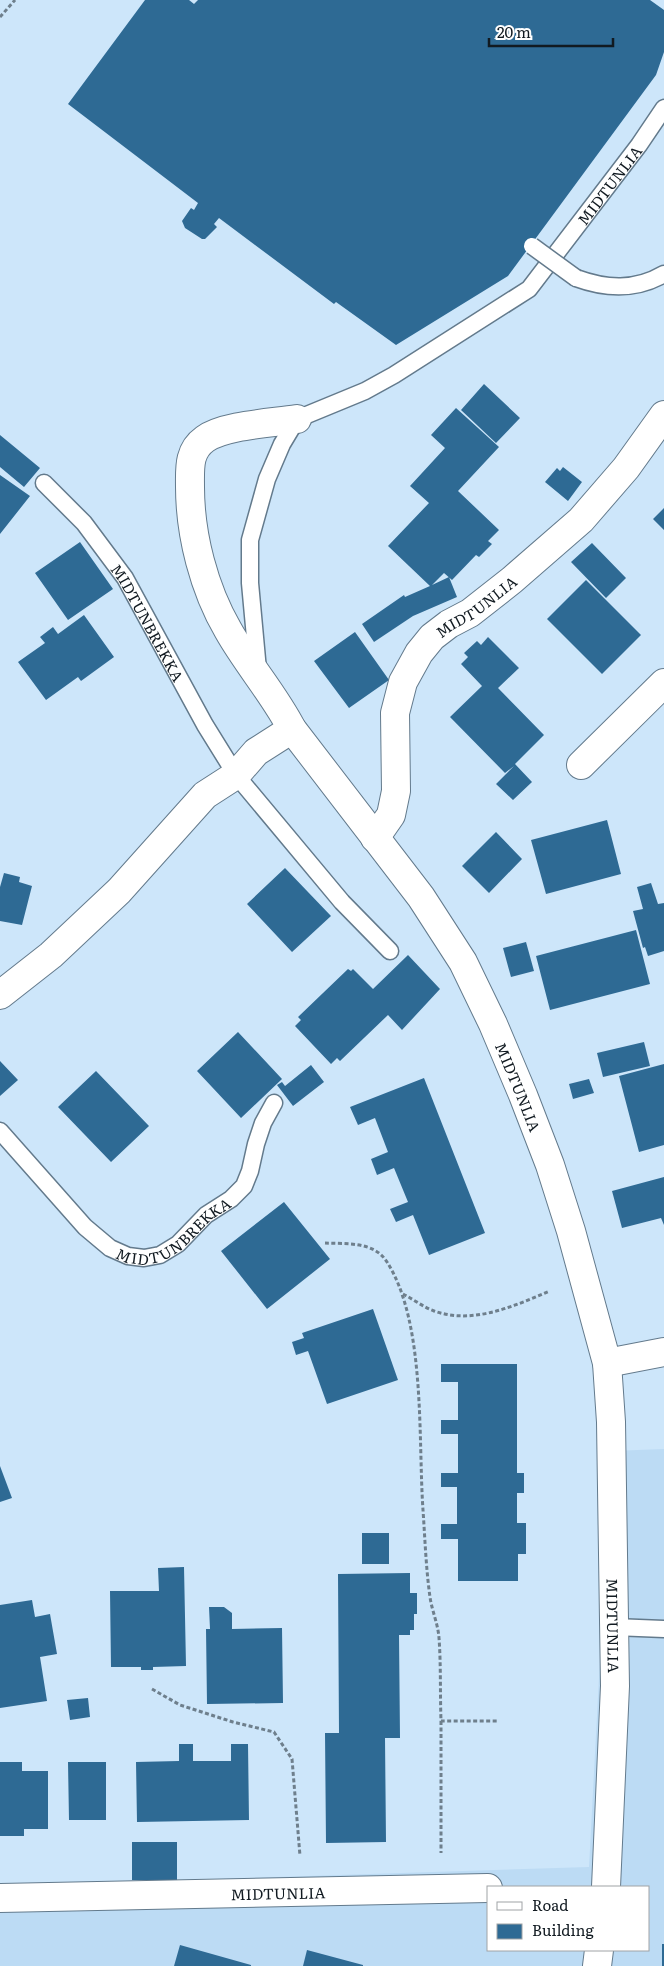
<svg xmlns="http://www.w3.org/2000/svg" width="664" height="1966" font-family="Literata,serif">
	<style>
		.built { fill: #bcdbf4; fill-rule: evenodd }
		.building { fill: #2e6a94 }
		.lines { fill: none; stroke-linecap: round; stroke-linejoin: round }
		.service-casing { stroke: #637a8c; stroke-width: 19 }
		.minor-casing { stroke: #637a8c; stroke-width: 30 }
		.tertiary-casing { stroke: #637a8c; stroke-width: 30 }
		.path { stroke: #6e7f8c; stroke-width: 3; stroke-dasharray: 4 2.5; stroke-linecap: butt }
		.service { stroke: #fff; stroke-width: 16 }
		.minor { stroke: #fff; stroke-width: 28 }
		.tertiary { stroke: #fff; stroke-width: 28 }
		.service-bridge-casing { stroke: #637a8c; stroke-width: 19; stroke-linecap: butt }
		.service-bridge { stroke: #fff; stroke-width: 16 }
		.labels { text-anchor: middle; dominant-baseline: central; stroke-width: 4; stroke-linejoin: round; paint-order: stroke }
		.street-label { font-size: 15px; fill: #111a21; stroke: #fff }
	</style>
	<rect width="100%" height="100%" fill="#cde6fa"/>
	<path class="built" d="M664 1449V1966H0V1886L589 1867 611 1451ZM488 1887H648V1950H488Z"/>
	<path class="building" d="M145 0H189L194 4 198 0H650L664 10V52L656 75 508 276 396 345 336 302 334 304 219 218 214 224 217 227 205 239H202L185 228 182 221 191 208 194 210 198 203 68 104Z
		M484 384 520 418 496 443 461 410Z
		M456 408 499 447 458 491 499 530 488 541 492 544 479 557 476 555 452 580 444 573 432 585 449 577 457 597 413 616 374 642 362 624 404 595 405 597 430 586 388 546 429 503 410 486 445 448 431 435Z
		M0 435 40 468 24 487 0 467Z
		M563 467 582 482 568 501 545 482 557 468 560 471Z
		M0 475 30 496 0 534Z
		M664 508V530L653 519Z
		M80 542 113 589 68 620 35 573Z
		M592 543 626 578 606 598 571 562Z
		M586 580 641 635 602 674 547 619Z
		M84 615 114 657 81 681 78 677 46 700 18 662 45 643 40 637 53 627 58 634Z
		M355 632 389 680 349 708 314 661Z
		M488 637 519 668 498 688 544 735 515 764 532 782 513 800 496 784 514 766 505 773 450 717 482 686 461 664 468 657 464 653 477 641 481 645Z
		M607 820 621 874 546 894 531 840Z
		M496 832 522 859 489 893 462 866Z
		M285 868 331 916 292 952 247 904Z
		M4 873 20 877 19 882 32 886 22 925 0 921V887Z
		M651 883 658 904 664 903V951L648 956 645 947 643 948 633 911 643 909 637 887Z
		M636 930 650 984 550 1010 536 956Z
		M526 942 534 971 511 977 503 948Z
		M408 955 440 989 402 1030 388 1015 340 1061 337 1058 331 1064 295 1026 301 1020 298 1017 348 969 351 971 353 969 373 989Z
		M238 1032 282 1079 241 1118 197 1071Z
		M644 1042 650 1066 603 1077 597 1053Z
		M0 1061 18 1080 0 1096Z
		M664 1064V1145L639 1152 619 1076Z
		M311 1065 324 1082 293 1106 277 1085 282 1082 285 1086Z
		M96 1071 149 1126 111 1162 58 1107Z
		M424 1078 485 1233 429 1255 413 1215 396 1222 390 1209 408 1202 394 1168 377 1175 371 1159 388 1152 375 1118 358 1125 350 1107Z
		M589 1079 594 1093 573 1099 569 1084Z
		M664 1177V1225L661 1218 622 1228 612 1191Z
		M284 1202 330 1259 267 1309 221 1251Z
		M373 1309 398 1380 327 1404 308 1351 296 1355 292 1342 304 1338 302 1333Z
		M441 1364H517V1473H524V1493H517V1523H526V1554H518V1581H458V1539H441V1524H457V1487H441V1473H458V1434H441V1420H458V1382H441Z
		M0 1466 12 1498 0 1502Z
		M362 1533H389V1564H362Z
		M184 1567 186 1666 153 1667V1670H141V1667H111L110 1591H159L158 1568Z
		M410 1573V1593H417V1614H414V1630H410V1635H399L400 1738H385L386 1842 326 1843 325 1733H339L338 1574Z
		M32 1600 35 1617 50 1614 57 1654 40 1657 47 1701 0 1708V1605Z
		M209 1607H224L232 1613V1629L282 1628 283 1703 207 1704 206 1629H210Z
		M88 1698 90 1717 70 1720 67 1700Z
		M179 1744H193V1761H231V1744H248L249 1820 137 1822 136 1762 179 1761Z
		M0 1762H22V1771H48V1829H24V1836H0Z
		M68 1762H106V1820H69Z
		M132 1842H177V1880H132Z
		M662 1944H664V1966H662Z
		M180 1945 251 1965V1966H174Z
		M307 1950 363 1965V1966H303Z"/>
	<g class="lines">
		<g class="service-casing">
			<g id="service">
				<path d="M576 278C606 289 635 291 664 274"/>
				<path id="s1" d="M44 483 84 523 125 578 205 725 236 775 342 902 390 951"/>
				<path id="s2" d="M258 670 250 583V540L267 479 282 444 297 419 365 391 394 375 529 289 639 145 664 108"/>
				<path id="s3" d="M0 1131 85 1227 110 1248 128 1256 144 1258 160 1255 178 1244 206 1215 231 1199 244 1186 250 1171 256 1144 263 1123 274 1103"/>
				<path d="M614 1627 664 1629"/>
			</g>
		</g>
		<g class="minor-casing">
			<g id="minor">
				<path d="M581 765 664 683"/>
				<path id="s4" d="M375 838 391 815 396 791 395 713 403 682 419 653 432 637 449 624 470 613 512 580 581 520 626 468 664 415"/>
				<path d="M0 995 51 955 119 891 205 795 236 775 256 752 292 729"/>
				<path d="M607 1363 664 1352"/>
				<path id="s5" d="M0 1898 488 1888"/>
			</g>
		</g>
		<g class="tertiary-casing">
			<g id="tertiary">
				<path id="s6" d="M297 419C273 423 224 425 205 439 188 451 190 469 190 487 190 535 204 589 228 630 247 664 274 694 292 729L421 897 463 962 493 1024 523 1095 550 1165 571 1231 607 1363 611 1422 615 1686 606 1887"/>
				<path d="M597 1966 599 1950"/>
			</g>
		</g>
		<path class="path" d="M0 17 15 0
			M325 1243C346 1244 374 1241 387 1262 426 1323 418 1439 423 1510 425 1539 426 1569 430 1597 432 1611 438 1624 439 1638 441 1665 440 1693 441 1721H497
			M403 1294C413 1299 423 1307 434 1311 473 1325 514 1306 550 1291
			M152 1689 180 1705 233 1722 274 1732 292 1759 300 1856
			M441 1721V1853"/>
		<use href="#service" class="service"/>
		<use href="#minor" class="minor"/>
		<use href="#tertiary" class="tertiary"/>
		<g class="service-bridge-casing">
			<path id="service-bridge" d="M532 246 576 278"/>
		</g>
		<use href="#service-bridge" class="service-bridge"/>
	</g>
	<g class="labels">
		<g class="street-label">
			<text stroke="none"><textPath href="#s2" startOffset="659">MIDTUNLIA</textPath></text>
			<text stroke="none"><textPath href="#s4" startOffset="270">MIDTUNLIA</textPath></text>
			<text stroke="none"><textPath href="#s1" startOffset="175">MIDTUNBREKKA</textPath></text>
			<text stroke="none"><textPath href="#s6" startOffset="841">MIDTUNLIA</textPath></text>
			<text stroke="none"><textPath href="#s3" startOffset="235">MIDTUNBREKKA</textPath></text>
			<text stroke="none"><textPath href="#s6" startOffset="1394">MIDTUNLIA</textPath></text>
			<text stroke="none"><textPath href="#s5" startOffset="278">MIDTUNLIA</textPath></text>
		</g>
	</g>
	<rect x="487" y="1886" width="162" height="65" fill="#ffffff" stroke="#a0a3a6"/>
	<rect x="497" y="1902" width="25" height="8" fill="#ffffff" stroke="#a0a3a6"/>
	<text x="532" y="1911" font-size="15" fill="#111a21">Road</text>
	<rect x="497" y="1924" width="25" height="15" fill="#2e6a94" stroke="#a0a3a6"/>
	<text x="532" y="1936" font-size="15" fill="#111a21">Building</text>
	<path d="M489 38v8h124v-8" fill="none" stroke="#111a21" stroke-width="2.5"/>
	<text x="497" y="38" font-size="15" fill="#111a21" stroke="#ffffff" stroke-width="4" paint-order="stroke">20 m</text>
</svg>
